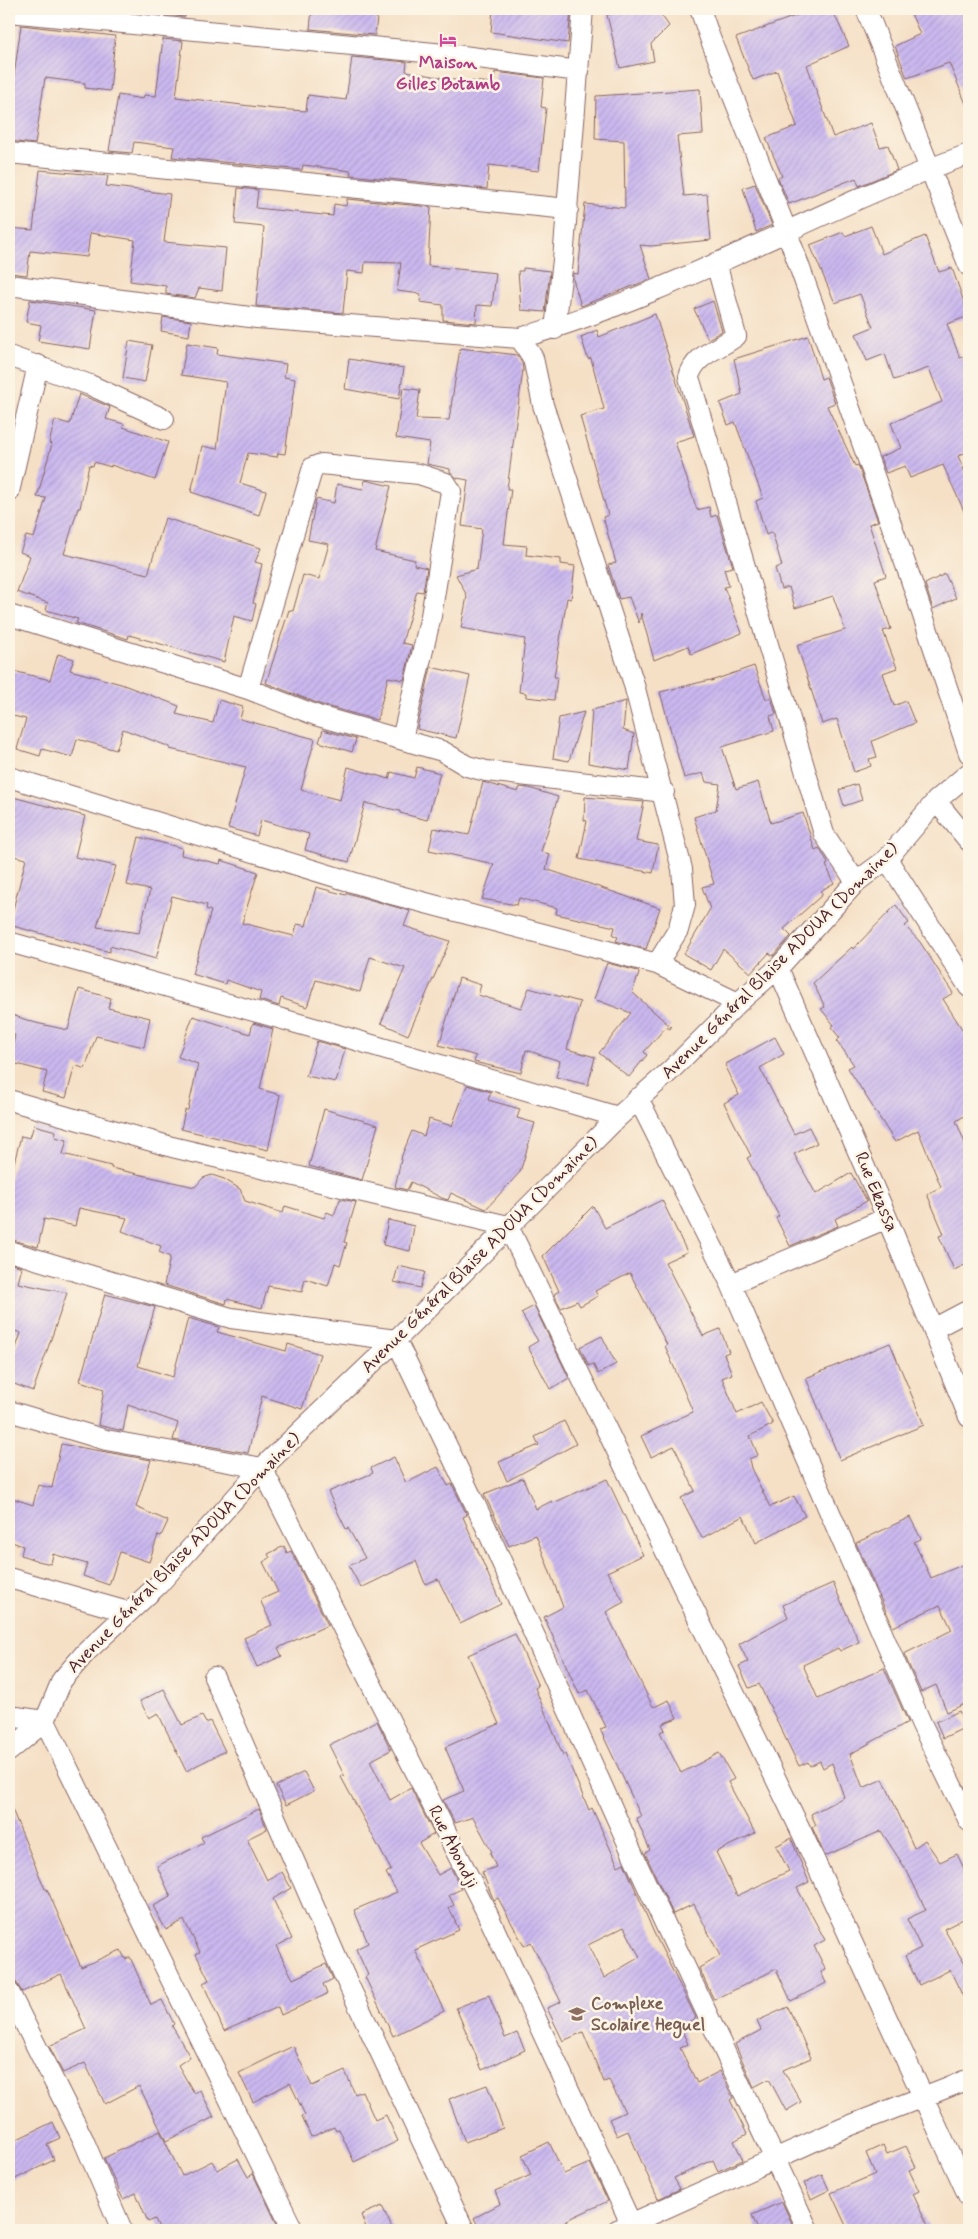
<svg xmlns="http://www.w3.org/2000/svg" width="978" height="2239" font-family="Mynerve,sans-serif">
	<style>
		.building { fill: url(#building-hatch); fill-rule: evenodd }
		.lines { fill: none; stroke-linecap: round; stroke-linejoin: round }
		.minor-casing { stroke: #866361; stroke-width: 22 }
		.minor { stroke: #fff; stroke-width: 20 }
		.labels { text-anchor: middle; dominant-baseline: central; stroke-width: 5; stroke-linejoin: round; paint-order: stroke }
		.hotel-label { font-size: 18px; font-weight: bold; fill: #b23c85; stroke: #fcf5e5 }
		.street-label { font-size: 18px; fill: #4a1f2b; stroke: #fcf5e5 }
		.education-label { font-size: 18px; font-weight: bold; fill: #785e54; stroke: #fcf5e5; text-anchor: start }
	</style>
	<defs>
		<pattern id="building-hatch" width="6" height="6" patternUnits="userSpaceOnUse" patternTransform="scale(1.25)"><rect width="6" height="6" fill="#cab8ef"/><path d="M-1 1l2-2M0 6l6-6M5 7l2-2" fill="none" stroke="#af9ecd"/></pattern>
	</defs>
	<rect width="100%" height="100%" fill="#fcf5e5"/>
	<filter id="ink" filterUnits="userSpaceOnUse"><feTurbulence type="fractalNoise" baseFrequency=".02" numOctaves="2"/><feDisplacementMap in="SourceGraphic" scale="10" xChannelSelector="R" yChannelSelector="G"/><feConvolveMatrix kernelMatrix="1 2 1 2 8 2 1 2 1" color-interpolation-filters="sRGB"/></filter>
	<filter id="wash" filterUnits="userSpaceOnUse"><feTurbulence type="fractalNoise" baseFrequency=".0096" numOctaves="4" result="noise"/><feDisplacementMap in="SourceGraphic" scale="20" xChannelSelector="R" yChannelSelector="G"/><feGaussianBlur stdDeviation="1.12" result="paint"/><feColorMatrix in="noise" values="0 0 0 0 0 0 0 0 0 0 0 0 0 0 0 0 0 1.4 0 .05"/><feComposite in="paint" operator="in"/></filter>
	<g filter="url(#wash)">
		<rect width="100%" height="100%" fill="#f5e0c6"/>
		<g id="blocks">
			<path class="building" d="M167 9H186L185 17 166 15Z
				M312 9H378L375 35 310 29Z
				M493 9H571L568 43 491 32Z
				M626 9H657L669 26 651 44 654 61 620 68 607 15Z
				M814 9H832L849 46 807 65 833 137 871 123 880 147 888 145 897 170 859 186 856 178 789 204 778 178 782 176 766 138 797 126 777 71 753 80 736 38Z
				M909 9H969V111L949 63 907 78 895 46 920 34Z
				M21 25 115 36 110 91 85 88V83L45 78 35 144 9 141V83H13Z
				M163 39 183 41 176 97 275 109 306 111 308 95 346 100 352 57 407 62 406 71 454 80 494 83 495 72 544 78 541 107 546 108 539 171 489 165 487 189 350 175 351 171 303 165 302 170 172 157 174 147 134 142 132 153 109 151 118 95 143 99 144 95 156 96Z
				M700 89 703 134 677 136 684 196 707 194 711 240 651 246 640 245 651 279 581 306 573 279V273L578 274 585 204 625 208 624 141 595 139 596 96Z
				M40 170 108 176 106 186 170 194 164 242 226 248 222 291 199 288 195 298 166 294V286L130 281 135 240 90 233 87 257 30 251 27 275 9 273V228L33 230Z
				M755 184 772 225 756 232 743 188Z
				M238 188 258 190 256 208 333 216 334 204 346 206 347 199 431 207 428 266 496 273 492 306 477 305 476 323 443 320V305L420 302 421 294 397 291 401 263 365 262 364 273 347 271 343 313 256 306 264 227 235 224Z
				M871 226 882 254 925 236 939 272 952 268 969 316 947 324 960 358 969 354V451L958 456 969 481V522L943 465 910 478 905 466 886 473 880 457 901 448 891 423 942 402 929 368 894 380 885 354 867 361 856 334 873 327 860 294 835 303 810 245 843 232 845 236Z
				M523 268 550 271 545 312 521 310 518 271H523Z
				M30 300 96 310 90 349 38 341 41 325 26 322Z
				M713 301 722 331 708 339 694 309Z
				M655 314 694 436 675 442 697 510 709 507 711 517 717 515 733 567 724 569 729 586 724 587 742 633 691 654 688 646 654 660 641 613 639 623 629 597 619 599 608 565 616 563 603 517 608 515 580 416 604 409 591 358 588 359 581 337 597 330 599 337Z
				M163 317 191 321 189 336 161 331Z
				M808 336 821 379 826 377 835 403 827 406 855 466 858 465 878 521 869 524 886 576 875 580 891 629 883 631 897 668 883 673 894 706 906 701 915 723 872 741 877 757 869 759 871 766 854 772 837 719 822 724 797 645 845 630 833 596 795 608 789 587 781 589 775 568 782 566 772 532 766 535 756 501 763 498 735 422 728 425 720 403 742 394 734 359Z
				M129 341 152 345 145 382 123 378Z
				M187 343 218 348 217 354 286 364 284 377 295 379 285 454 278 453 277 457 248 453 240 483 266 491 259 515 191 492 202 446 217 449 226 382 181 375Z
				M460 348 517 355 522 363 523 370 507 489H511L504 544 527 546 526 555 561 559V564L575 566 571 599 567 598 554 677H557L554 700 526 697V693L519 692 525 639 461 628 467 596 456 575 477 569 482 529 462 526 468 480 457 478 450 472V469L427 464 430 443 396 438 403 388 420 390 416 419 449 420Z
				M349 359 404 368 399 399 345 389Z
				M79 394 110 407 106 419 124 424 123 427 168 442 155 480 111 465V467L94 462 93 466 89 465 80 508H78L64 554 148 574 165 518 261 548 255 562 262 564 253 603 256 604 252 621 234 616 224 662 129 635 128 639 76 623 78 619 46 610 48 603 17 592 30 556 20 552 26 536 34 538 46 498 37 497 52 444 49 443 55 420 70 424Z
				M365 480 391 486 375 551 415 560 414 565 427 568 423 592 417 591 402 643 412 645 404 680 388 677 377 720 322 705 266 683 289 610 293 611 303 575 319 579 329 544 308 540 316 499 334 503 337 484 363 489Z
				M945 574 956 598 933 609 925 584Z
				M58 654 74 659 70 670 121 684 179 706 176 714 213 723 219 700 243 707 240 719 315 739 301 790 340 800 348 767 389 779 391 772 414 778 417 767 440 773 427 820 400 813V811L365 803 349 862 305 850 309 834 261 820 257 836 228 828 246 767 170 749V747L123 729 116 750 77 739 72 757 42 749 40 756 17 749 26 719 9 715V670L50 680Z
				M754 666 766 699 771 697 776 714 770 716 774 731 722 747 736 789 758 782 771 823 803 813 815 850 819 848 826 859 828 864 826 865 834 883 820 891 823 894 784 929 791 936 773 956 769 953 751 973 723 949 711 970 684 954 710 909 702 887 714 884 694 817 716 810 720 784 706 782 703 773 684 778 660 692 710 680 711 681Z
				M431 667 470 676 456 738 417 729Z
				M626 701 623 730 634 734 629 770 588 763 592 710Z
				M584 712 569 761 553 758 559 718Z
				M323 730 356 739 352 752 319 742Z
				M483 782 518 792 520 787 529 788 558 797 541 852 550 854 546 869 660 908 646 949 616 941 618 937 613 935 615 927 556 914 557 908 519 898 517 905 482 899 494 864 429 850 434 828 469 835Z
				M857 784 862 800 844 806 839 790Z
				M9 796 85 816 75 857 116 866 97 927 139 933 150 890 127 885 139 837 182 848 181 855 220 864 221 860 258 872 242 923 294 936 297 924 306 926 316 887 346 895 347 893 410 911 404 926 450 941 408 1035 381 1023 405 968 370 957 360 992 316 980 307 1007 281 998 279 1006 259 1000 261 992 226 980 225 984 192 974 211 911 206 909 207 905 172 896 156 959 110 946V952L9 925 26 859 9 855Z
				M585 797 644 802 636 841 658 845 653 873 579 859 587 821 584 820Z
				M896 905 909 923 905 926 920 942 953 993 943 999 969 1040V1113L956 1121 969 1153V1263L954 1270 939 1236 944 1234 927 1194 941 1187 918 1130 895 1142 848 1068 854 1065 837 1041 840 1038 831 1027 834 1025 821 1009 825 1007 813 983 852 947 853 949Z
				M607 963 638 971 639 974 632 992 671 1027 670 1029 666 1027 644 1052 647 1055 629 1077 599 1053 631 1013 594 999Z
				M459 978 481 985 478 995 521 1008 529 988 580 1002 567 1049 595 1057 588 1085 556 1077 560 1061 526 1050 521 1073 474 1062 476 1056 439 1045Z
				M79 989 111 998 108 1008 150 1018 144 1047 96 1036 85 1069 75 1065 66 1098 42 1092 47 1072 9 1062 15 1035 9 1033V1014L36 1023 68 1030Z
				M193 1016 250 1034 253 1023 273 1029 260 1089 280 1095 268 1150 181 1129 185 1110H188L198 1064 178 1057Z
				M775 1037 784 1054 760 1068 794 1134 809 1127 817 1143 794 1154 816 1194 851 1173 867 1201 835 1219 838 1226 790 1246 776 1218 779 1216 747 1158 751 1156 724 1103 739 1095 726 1069 727 1068 726 1064Z
				M317 1041 345 1049 336 1082 306 1076Z
				M467 1085 491 1092 488 1100 520 1109 517 1118 535 1123 520 1172 486 1209 451 1193 448 1200 442 1198 411 1182 407 1190 395 1187 402 1155 412 1131 424 1136 429 1119 452 1126Z
				M324 1109 378 1125 362 1180 309 1166Z
				M34 1125 56 1131 55 1137 67 1140 63 1154 111 1166V1168L195 1187 203 1178 212 1175 224 1179 240 1189 245 1201 283 1213 285 1206 324 1218 327 1212 334 1215 340 1199 356 1202 344 1242 347 1243 340 1265 335 1263 328 1286 305 1279 302 1292 268 1286 262 1308 227 1299 226 1304 164 1285 170 1257 159 1252 161 1246 122 1231 127 1218 79 1208 75 1226 44 1219 38 1247 9 1239V1182L21 1136 30 1138Z
				M662 1200 687 1252 665 1262 703 1336 720 1329 729 1352 724 1354 732 1374 722 1378 737 1414 761 1402 773 1424 750 1436 758 1455 749 1459 751 1468 770 1507 794 1496 805 1516 756 1543 743 1516 702 1538 681 1498 695 1491 674 1446 651 1457 641 1436 693 1412 665 1346 667 1345 630 1273 595 1291 598 1296 580 1306 577 1301 561 1308 554 1294 559 1291 543 1256 593 1206 605 1228Z
				M388 1220 414 1226 410 1251 383 1245Z
				M9 1263 22 1267 18 1283 67 1293 33 1391 9 1382V1369L21 1333 9 1329Z
				M398 1266 425 1272 420 1288 394 1282Z
				M105 1294 155 1307 138 1366 173 1377 188 1318 219 1327 217 1332 286 1351 288 1344 320 1354 302 1409 262 1396 248 1453 173 1440 178 1423 128 1405 123 1431 98 1425 104 1389 80 1381Z
				M534 1306 569 1378 550 1389 528 1347 538 1341 521 1313Z
				M602 1336 616 1364 598 1374 593 1364 589 1366 580 1347Z
				M890 1343 924 1425 840 1460 806 1378Z
				M564 1421 576 1444 507 1481 499 1462 539 1445 535 1437Z
				M61 1444 151 1460 136 1507 168 1521 161 1536 158 1535 149 1562 120 1552 109 1585 83 1576 87 1564 53 1554 51 1564 38 1561 21 1555 23 1546 9 1541V1497L33 1505 38 1485 52 1488Z
				M394 1457 406 1483 438 1467 448 1486 452 1484 467 1515 463 1517 501 1604 460 1624 438 1579 425 1584 416 1561 361 1588 349 1566 365 1558 348 1528 346 1529 328 1492 373 1473 371 1468Z
				M523 1478 536 1509 552 1501 553 1503 607 1479 643 1555 607 1572 624 1602 606 1612 652 1705 654 1707 669 1700 677 1718 662 1724 665 1730 660 1732 681 1773 719 1753 734 1779 728 1782 755 1833 716 1852 737 1896 789 1871 776 1846 791 1838 809 1882 797 1888 825 1940 814 1946 826 1970 821 1972 826 1983 791 2001 776 1969 714 2000 699 1968 720 1956 694 1904 673 1914 645 1853 650 1850 636 1818 641 1816 600 1729 606 1727 588 1690 579 1694 544 1617 563 1607 536 1535 509 1546 484 1494Z
				M910 1517 921 1539 914 1542 931 1578 969 1562V1702L947 1712 936 1685 921 1692 904 1654 952 1630 940 1605 893 1627 856 1543Z
				M284 1546 287 1553 291 1551 328 1625 278 1648 282 1656 257 1667 244 1638 272 1625 260 1600 278 1592 263 1562 270 1558 268 1554Z
				M833 1583 859 1642 840 1651 838 1648 803 1665 818 1699 884 1668 908 1722 850 1754 863 1788 883 1779 914 1848 925 1840 940 1862 957 1854 969 1879V1916L944 1929 969 1971V2009L950 1970 919 1985 905 1956 921 1948 907 1919 926 1910 907 1871 881 1831 825 1856 812 1827 816 1825 811 1814 844 1797 832 1763 823 1768 820 1761 810 1766 808 1762 799 1766 759 1684 749 1688 739 1666 748 1662 739 1644 788 1617 783 1605Z
				M515 1634 538 1686 535 1688 563 1755 565 1754 589 1810 592 1808 618 1866 624 1863 654 1933 696 2018 684 2024 686 2027 681 2029 688 2044 680 2048 697 2083 720 2071 733 2098 730 2100 747 2134 734 2141 743 2160 718 2171 713 2160 674 2178 680 2189 658 2199 628 2131 617 2136 609 2119 625 2112 609 2080 604 2082 583 2032 563 2041 547 2008 561 2002 531 1942 524 1946 498 1898 494 1900 492 1896 482 1872 496 1867 490 1853 492 1852 473 1817 455 1823 443 1800 464 1791 445 1747 499 1724 468 1655ZM624 1927 640 1957 604 1978 588 1945Z
				M164 1689 182 1725 202 1716 206 1723 210 1721 225 1751 186 1771 158 1713 149 1718 140 1701Z
				M959 1711 966 1727 943 1738 936 1722Z
				M377 1721 391 1750 370 1761 390 1800 411 1788 434 1834 419 1843 438 1875 451 1868 461 1889 449 1895 454 1905 449 1908 459 1930 415 1950 444 2011 393 2036 365 1977 368 1975 356 1949 368 1943 354 1910 397 1892 386 1873 391 1870 341 1777 344 1775 329 1745Z
				M304 1772 314 1791 286 1805 276 1786Z
				M9 1802 45 1889H47L81 1967 121 1950 125 1959 130 1957 151 2005 162 2000 174 2024 172 2026 190 2057 178 2065 194 2093 200 2090 214 2117 166 2141 139 2086 105 2104 85 2063 63 2073 49 2046 86 2029 61 1974 22 1992 16 1982 9 1980Z
				M259 1809 267 1829 247 1839 267 1880 282 1872 291 1888 273 1899 292 1939 276 1946 293 1979 326 1964 333 1979 323 1984 327 1994 281 2015 278 2007 224 2031 203 1983 209 1980 196 1954 200 1952 184 1920 166 1930 153 1906 171 1897 157 1866 204 1843 201 1837Z
				M489 1995 505 2038 517 2033 525 2050 482 2070 456 2008Z
				M788 2007 811 2058 783 2070 801 2102 786 2111 769 2079 754 2087 735 2044 761 2030 757 2021Z
				M293 2046 312 2086 345 2071 355 2094 362 2091 375 2120 386 2115 398 2141 354 2162 339 2129 336 2131 334 2127 311 2137 302 2116 305 2115 290 2083 253 2102 239 2073Z
				M487 2085 503 2128 465 2142 449 2099Z
				M53 2122 60 2138 47 2144 54 2160 9 2182V2143Z
				M160 2131 182 2176 212 2161 217 2170 238 2159 248 2177 253 2174 280 2230H160L155 2219 148 2222 136 2193 123 2199 104 2158Z
				M549 2142 564 2174 590 2163 608 2201 565 2221 570 2230H480L474 2218 500 2204 495 2191 531 2175 522 2155Z
				M883 2145 887 2154 906 2146 916 2167 909 2170 919 2191 913 2194 930 2230H848L831 2193 875 2174 866 2153Z
				M822 2174 829 2190 811 2199 804 2183Z
				M782 2202 795 2230H758L752 2215Z
				M382 2206 393 2230H367L361 2215Z"/>
		</g>
	</g>
	<g filter="url(#ink)">
		<use href="#blocks" fill-opacity="0" stroke="#866361" stroke-width="1"/>
		<g class="lines">
			<g class="minor-casing">
				<path id="minor" d="M700 9 710 38 787 232 909 574 969 753
					M866 9 969 266
					M9 12 455 55 579 71
					M9 153 568 209
					M716 263 736 336C718 350 695 354 689 377L824 834 856 882
					M9 285 257 318 520 338C676 294 817 209 969 154
					M555 329 563 260 583 9
					M520 338 533 358 543 405 633 681 682 869 685 905 678 930 657 964 738 1003
					M9 356 90 385 164 419
					M9 492 38 365
					M9 615 248 689 318 716 442 751 467 766 486 771 664 792
					M248 689 313 467 321 464 419 474 446 483 451 491 431 616 402 739
					M9 777 388 893 657 964
					M936 801 969 841
					M887 859 969 987
					M9 942 328 1032 618 1117
					M778 968 887 1218 969 1417
					M638 1098 731 1284 922 1725 969 1821
					M9 1100 172 1147 508 1226 802 1833 969 2197
					M9 1251 231 1318 396 1340 485 1525 638 1866 808 2230
					M731 1284 887 1218
					M933 1329 969 1310
					M9 1411 106 1440 262 1468 486 1911 634 2230
					M9 1578 128 1612
					M214 1677 343 1973 464 2230
					M9 1716 45 1721 293 2230
					M9 1751 45 1721 62 1680 86 1652 158 1585 262 1468 396 1340 618 1117 670 1071 738 1003 778 968 856 882 887 859 936 801 969 773
					M9 1992 83 2139 122 2230
					M617 2230 841 2129 969 2079"/>
			</g>
			<use href="#minor" class="minor"/>
		</g>
	</g>
	<defs>
		<g id="hotel-bare" transform="scale(1.35)"><path d="M-6-4.5h1.5V1H6V5H4.5V3h-9V5H-6ZM-4 0a1.8 1.8 0 1 1 3.6 0ZM.5 0V-2.5h3Q6-2.5 6 0Z" fill="#d1479c" stroke="#fcf5e5" stroke-width="2.5" paint-order="stroke"/></g>
		<g id="school-bare" transform="scale(1.35)"><path d="M0-5L7-2L0 1L-7-2ZM-4 1L0 2.5L4 1V4Q0 6-4 4Z" fill="#8d6e63" stroke="#fcf5e5" stroke-width="2.5" paint-order="stroke"/></g>
	</defs>
	<g fill-rule="evenodd">
		<use href="#hotel-bare" x="448" y="40"/>
		<use href="#school-bare" x="577" y="2014"/>
	</g>
	<g class="labels">
		<g class="hotel-label">
			<text x="448" y="63">Maison<tspan x="448" dy="21">Gilles Botamb</tspan></text>
		</g>
		<g class="street-label">
			<text transform="translate(780 961) rotate(-45)">Avenue Général Blaise ADOUA (Domaine)</text>
			<text transform="translate(876 1192) rotate(67)">Rue Ekassa</text>
			<text transform="translate(480 1255) rotate(-45)">Avenue Général Blaise ADOUA (Domaine)</text>
			<text transform="translate(184 1553) rotate(-46)">Avenue Général Blaise ADOUA (Domaine)</text>
			<text transform="translate(453 1847) rotate(63)">Rue Abondji</text>
		</g>
		<g class="education-label">
			<text x="591" y="2004">Complexe<tspan x="591" dy="21">Scolaire Heguel</tspan></text>
		</g>
	</g>
	<rect width="978" height="2239" fill="none" stroke="#fcf5e5" stroke-width="30"/>
</svg>
